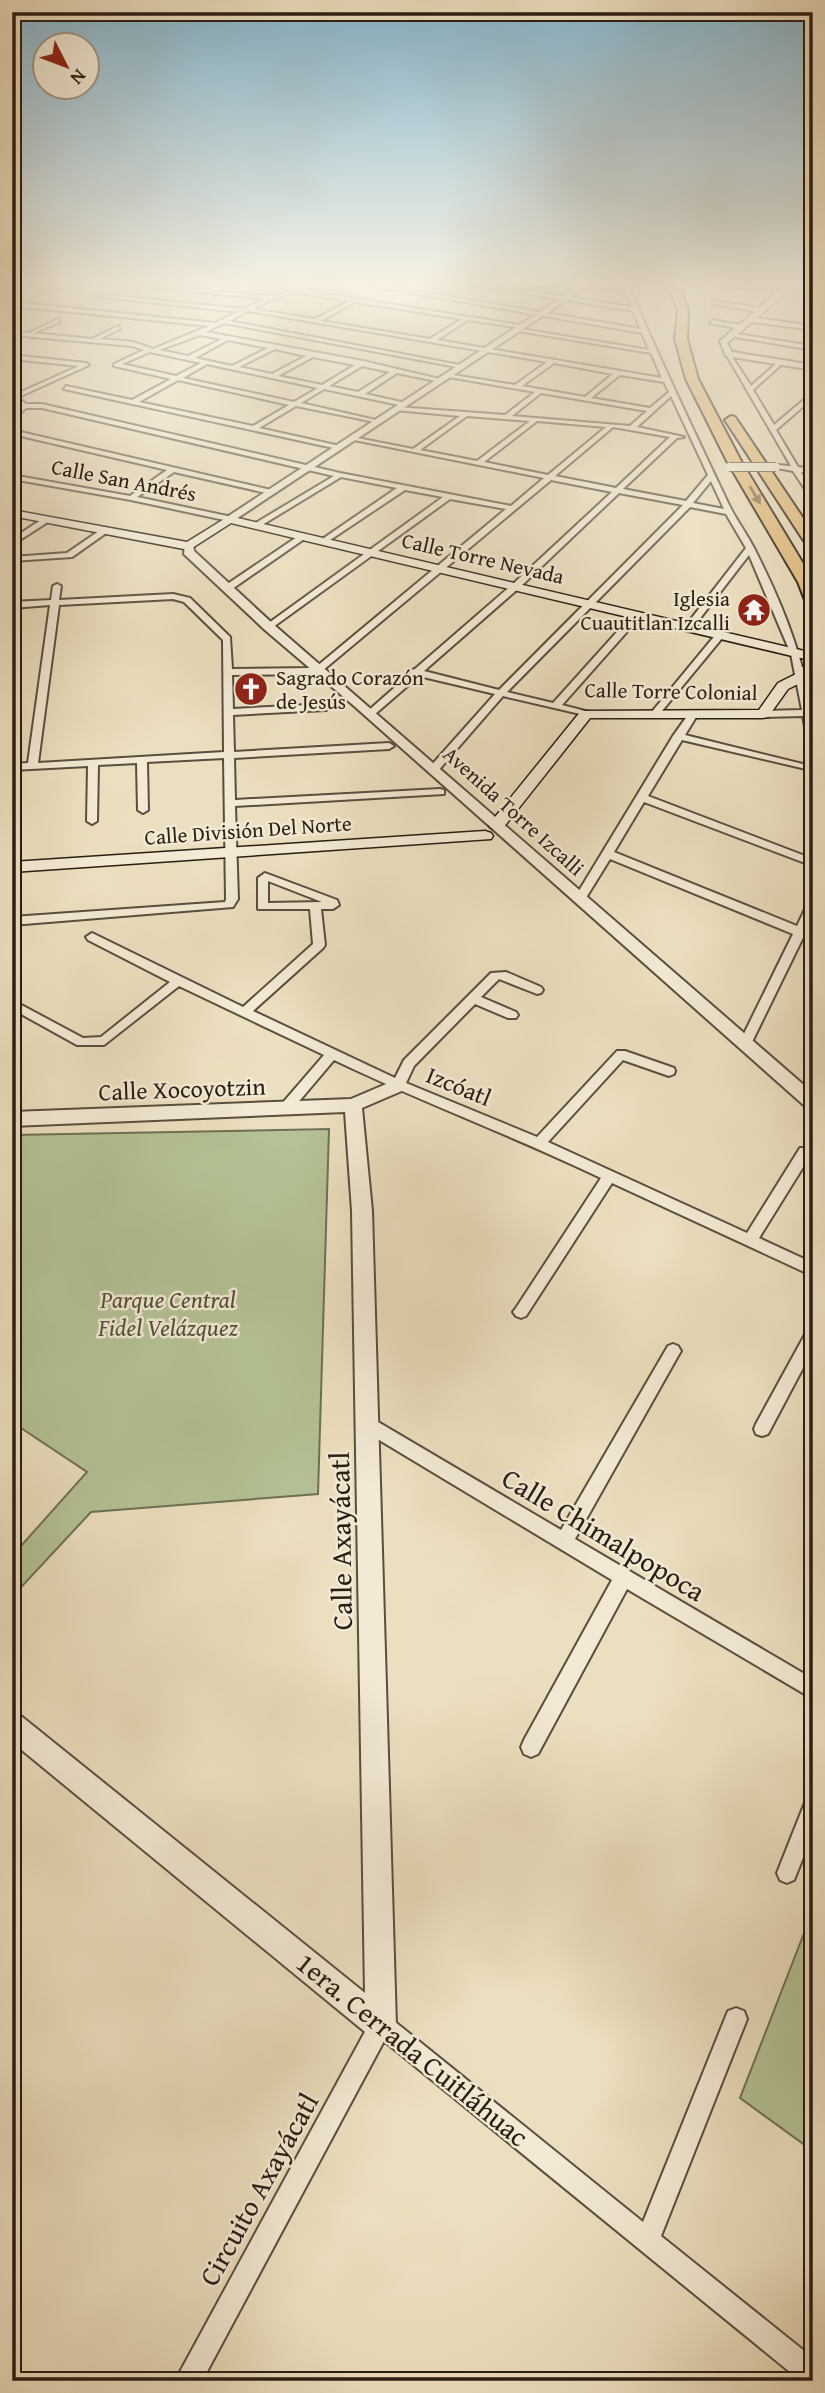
<svg xmlns="http://www.w3.org/2000/svg" width="825" height="2393" font-family="'Gentium Book Plus',serif">
	<style>
		.green { fill: #b4c295; stroke: #6e7054; stroke-width: 2 }
		.lines { fill: none; stroke-linecap: round; stroke-linejoin: round }
		.minor-casing { stroke: #5a4e3f; stroke-width: 4 }
		.tertiary-casing { stroke: #5a4e3f; stroke-width: 4 }
		.secondary-casing { stroke: #291d14; stroke-width: 3 }
		.motorway-casing { stroke: #291d14; stroke-width: 4 }
		.minor { fill: #f3ead5; fill-rule: evenodd }
		.tertiary { fill: #f3ead5; fill-rule: evenodd }
		.secondary { fill: #f3ead5; fill-rule: evenodd }
		.motorway { fill: #e6c080; fill-rule: evenodd }
		.minor-bridge-casing { stroke: #5a4e3f; stroke-width: 10; stroke-linecap: butt }
		.minor-bridge { stroke: #f3ead5; stroke-width: 8 }
		.oneway { fill: #886e4a }
		.labels { text-anchor: middle; dominant-baseline: central; stroke-width: 5; stroke-linejoin: round; paint-order: stroke }
		.far-street-label { font-size: 21px; fill: #291d14; stroke: #f3ead5 }
		.far-poi-label { font-size: 21px; fill: #291d14; stroke: #f3ead5; text-anchor: end }
		.street-label { font-size: 24px; fill: #291d14; stroke: #f3ead5 }
		.park-label { font-size: 24px; font-style: italic; fill: #534f3b; stroke: #f3ead5 }
		.near-street-label { font-size: 28px; fill: #291d14; stroke: #f3ead5 }
	</style>
	<rect width="100%" height="100%" fill="#ecdfbf"/>
	<filter id="stains"><feTurbulence type="fractalNoise" baseFrequency=".00286" numOctaves="4"/><feColorMatrix values="0 0 0 0 .2 0 0 0 0 .09 0 0 0 0 .02 0 0 0 .5 -.17"/></filter>
	<radialGradient id="worn" r=".72"><stop offset=".6" stop-color="#630" stop-opacity="0"/><stop offset="1" stop-color="#630" stop-opacity=".3"/></radialGradient>
	<path class="green" d="M329 1129 318 1494 91 1512 12 1597V1556L87 1472 12 1422V1135Z
		M813 1910V2151L740 2098Z"/>
	<g class="lines">
		<g class="minor-casing">
			<path id="minor" d="M16 280H24L12 285V281Z
				M73 280H81L46 294 41 293Z
				M81 280 209 290 232 280H239L215 291 271 296 323 280H331L302 290 519 325 521 328 468 320 437 340 662 378 651 353 512 330 515 328 649 350 642 333 338 280H351L641 329 633 311 443 280H456L632 307 625 292 583 284 586 282 624 289 620 280H626C657 354 693 429 730 507 737 521 747 534 754 548 785 609 813 677 813 746L808 743 803 716 763 717 758 714 763 711 802 710 791 654 749 555 691 630 684 628 746 548 726 514 690 507 507 692 553 703 634 613H640V617L562 705 589 712V716L503 696 437 772H429V768L495 694 419 676 374 715H368V711L411 673 412 670 415 669 513 584 612 492 551 480 322 671 311 674 232 675 233 709 326 704 331 707 326 710 233 715 234 752 389 743 394 746 389 749 234 758 235 800 440 789 444 790V794L235 806 238 899 233 907 12 925V917L225 902 226 899 224 758 147 762 148 810 143 813 138 810 137 763 98 765 97 821 92 824 87 821 88 766 12 770V764L28 763 50 605 12 608V602L51 600 53 586 57 584 61 586 59 600 173 594 190 598 230 637 232 669 311 668 316 667 506 509 450 499 269 630 266 629V625L443 497 405 490 324 544 320 542 321 540 397 488 341 477 257 528 253 526 254 524 334 476 42 408H26L12 420V414L20 406 17 400H21L26 404H42L340 473 511 506 544 478 349 439 352 437 413 449 460 416 395 410 397 407 505 415 535 392 449 377 447 374 515 385 547 362 248 311 229 321 465 366 462 368 224 323 206 332 363 361 444 380 441 382 397 373 365 394 406 403 404 406 324 389 301 403 380 421V423L296 406 259 428 340 446 338 449 64 389 66 386 132 400 171 379 114 366V364L144 350 132 346 12 335V331L29 333 58 319 60 322 33 333 92 339 118 326 120 329 100 339 133 342 153 349 209 326 12 306V302L215 323 238 312 94 296 97 294 244 309 265 299ZM297 292 299 293 349 301 315 319 253 309 273 299ZM355 302 462 319 430 339 321 321ZM200 335 222 339 188 356 159 350ZM228 340 268 348 232 366 195 358ZM275 349 306 356 272 374 239 367ZM150 352 201 363 176 376 122 364ZM313 357 355 365 322 385 278 376ZM554 363 613 374 585 397 522 386ZM207 364 318 388 294 402 183 378ZM362 366 390 372 358 392 329 386ZM620 375 664 382 669 392 650 408 591 398ZM178 380 289 405 253 426 139 402ZM541 393 647 411 630 426 512 416ZM671 396 708 475 686 501 623 489 677 438 684 437 637 427ZM467 416 530 421 477 461 420 450ZM537 421 606 427 548 475 484 462ZM613 427 670 437 616 488 555 476ZM711 481 724 509 693 503ZM619 493 683 505 499 690 424 671 519 588ZM173 599 184 602 223 640 224 752 38 763 59 605Z
				M505 280H518L578 291 575 293Z
				M695 280H709L783 292 780 294Z
				M792 281 813 283V287L790 284Z
				M714 301 759 308 762 310 759 312 712 304Z
				M712 320 741 325 744 327 741 329 710 323Z
				M731 333 813 346V350L729 336Z
				M729 352 751 386 778 362 783 363 753 390 774 425 813 392V398L776 430 798 467 813 469V473L801 472 813 492V501L793 471 772 467 776 465 791 466 726 354Z
				M12 355 86 363 89 365 12 400V396L79 366 12 359Z
				M12 430 271 490 275 492 271 494 174 472 137 497 232 517V521H229L131 500 12 479V475L130 496 167 470 12 434Z
				M44 518 51 520 12 545V539Z
				M102 529 109 531 72 557 12 561V557L67 553Z
				M300 535 307 537 232 589H226V585Z
				M720 632 724 635 723 637 657 717H651V713L717 633Z
				M693 711 698 714 685 735 811 766 806 769 682 740 648 796 813 859V866L644 802 614 852 797 926 807 905 813 902V917L751 1044 745 1048 739 1044 793 934 610 859 584 901 580 902 574 899 673 736 690 712Z
				M265 873 337 900 339 905 333 909H321L325 945 323 948 253 1011 395 1078 404 1060 491 973 506 972 541 987 543 990 541 993 537 994 499 979 481 997 516 1012 518 1015 516 1018H508L475 1004 414 1066 406 1083 537 1137 617 1051H625L674 1068 675 1071 674 1074 669 1076 623 1060 548 1142 747 1233 800 1148H810L812 1152 810 1156 759 1238 813 1263V1276L612 1183 526 1316 521 1318 516 1316 513 1312 516 1308 601 1178C513 1136 422 1102 334 1060L290 1112H280L278 1109 280 1106 324 1055 179 986 104 1045H77L12 1009V1000L83 1038 101 1037 170 982 88 940 86 937 92 933 243 1007 313 944 310 909H258V878ZM268 881 322 902 268 903Z
				M813 1328V1349L768 1434 762 1436 756 1434 754 1429 756 1424 808 1329Z
				M673 1344 678 1346 681 1351 678 1356 575 1539 813 1679V1699L627 1589 538 1754 531 1757 524 1754 521 1747 524 1740 612 1580 361 1429 359 1424 361 1419 367 1417 373 1419 561 1530 668 1346Z
				M813 1797V1833L794 1880 787 1883 780 1880 777 1873 806 1800Z
				M736 2008 744 2011 747 2019 661 2236 813 2358V2381H801L384 2041 202 2381H175L373 2017 381 2014 389 2017 643 2222 728 2011Z"/>
		</g>
		<g class="tertiary-casing">
			<path id="tertiary" d="M588 280H597L233 521 224 519Z
				M791 280H799L757 318 813 326V330L752 322 727 343 732 352 813 365V370L726 356 720 341Z
				M185 544H193L194 551 273 624 813 1093V1109L807 1108 353 705 265 630 184 554Z
				M398 1079 404 1080 407 1085 404 1090 362 1108 372 1211 396 2025 392 2036 381 2040 370 2036 12 1742V1712L21 1716 365 1993 352 1211 345 1112 12 1126V1112L351 1099Z"/>
		</g>
		<g class="secondary-casing">
			<path id="secondary" d="M12 510 187 542 229 516 813 653V672L806 680 788 689 768 717 763 718H590L503 828H491L489 825 491 822 581 711 759 710 778 683 796 674 809 660 231 523 189 550 12 516Z
				M485 831 491 833 493 836 491 839 12 872V862Z"/>
		</g>
		<g class="motorway-casing">
			<path id="motorway" d="M658 280H669L683 295 688 311 687 339 698 379 741 461 813 580V605L805 600 798 582 727 461 686 379 675 339 678 311 673 296Z
				M731 416 735 417 813 533V548L806 544 725 420Z"/>
		</g>
		<use href="#minor" class="minor"/>
		<use href="#tertiary" class="tertiary"/>
		<use href="#secondary" class="secondary"/>
		<use href="#motorway" class="motorway"/>
		<g class="minor-bridge-casing">
			<path id="minor-bridge" d="M729 467H776"/>
		</g>
		<use href="#minor-bridge" class="minor-bridge"/>
	</g>
	<defs><path id="oneway-solid" d="M-6-.8H1V-3.2L6.5 0L1 3.2V.8H-6Z" transform="scale(1.75)"/></defs>
	<use class="oneway" href="#oneway-solid" transform="translate(755 495) rotate(59)"/>
	<linearGradient id="sky" x2="0" y2="1"><stop stop-color="#88b8d2"/><stop offset="0.46" stop-color="#f6f1e2"/><stop offset="1" stop-color="#f6f1e2" stop-opacity="0"/></linearGradient>
	<rect width="825" height="615" fill="url(#sky)"/>
	<defs>
		<g id="temple-disc" transform="scale(1.75)"><circle r="9.5" fill="#8f2418" stroke="#f3ead5"/><path d="M0-6L5-2H3V0L6.5 2.5H4V6H1.5V3h-3V6H-4V2.5H-6.5L-3 0V-2H-5Z" fill="#fff"/></g>
		<g id="church-disc" transform="scale(1.75)"><circle r="9.5" fill="#8f2418" stroke="#f3ead5"/><path d="M-1.2-6h2.4v3.5h3.3v2.4h-3.3V6h-2.4V-.1h-3.3v-2.4h3.3Z" fill="#fff"/></g>
	</defs>
	<g fill-rule="evenodd">
		<use href="#temple-disc" x="754" y="610"/>
		<use href="#church-disc" x="251" y="689"/>
	</g>
	<g class="labels">
		<g class="far-street-label">
			<text transform="translate(124 480) rotate(11)">Calle San Andrés</text>
			<text transform="translate(483 558) rotate(13)">Calle Torre Nevada</text>
			<text transform="translate(671 691) rotate(1)">Calle Torre Colonial</text>
			<text transform="translate(514 811) rotate(42)">Avenida Torre Izcalli</text>
			<text transform="translate(248 830) rotate(-4)">Calle División Del Norte</text>
		</g>
		<g class="far-poi-label">
			<text x="730" y="598">Iglesia<tspan x="730" dy="24">Cuautitlan Izcalli</tspan></text>
			<text x="276" y="677" text-anchor="start">Sagrado Corazón<tspan x="276" dy="24">de Jesús</tspan></text>
		</g>
		<g class="street-label">
			<text transform="translate(459 1086) rotate(22)">Izcóatl</text>
			<text transform="translate(182 1089) rotate(-2)">Calle Xocoyotzin</text>
		</g>
		<g class="park-label">
			<text x="168" y="1299">Parque Central<tspan x="168" dy="28">Fidel Velázquez</tspan></text>
		</g>
		<g class="near-street-label">
			<text transform="translate(604 1534) rotate(31)">Calle Chimalpopoca</text>
			<text transform="translate(340 1541) rotate(-91)">Calle Axayácatl</text>
			<text transform="translate(413 2049) rotate(39)">1era. Cerrada Cuitláhuac</text>
			<text transform="translate(258 2189) rotate(-61)">Circuito Axayácatl</text>
		</g>
	</g>
	<rect width="825" height="2393" fill="none" stroke="#ecdfbf" stroke-width="42"/>
	<rect x="14" y="14" width="797" height="2365" fill="none" stroke="#291d14" stroke-width="3.5"/>
	<rect x="21" y="21" width="783" height="2351" fill="none" stroke="#291d14" stroke-width="2"/>
	<g transform="translate(66 66) rotate(132)"><circle r="33" fill="#f3ead5" stroke="#a29888" stroke-width="2"/>
	<path d="M0-5L12 26L0 18L-12 26Z" fill="#8f2418"/>
	<text y="-10" font-size="19" font-weight="bold" text-anchor="middle" fill="#291d14">N</text>
	</g>
	<rect width="100%" height="100%" filter="url(#stains)"/>
	<rect width="100%" height="100%" fill="url(#worn)"/>
</svg>
